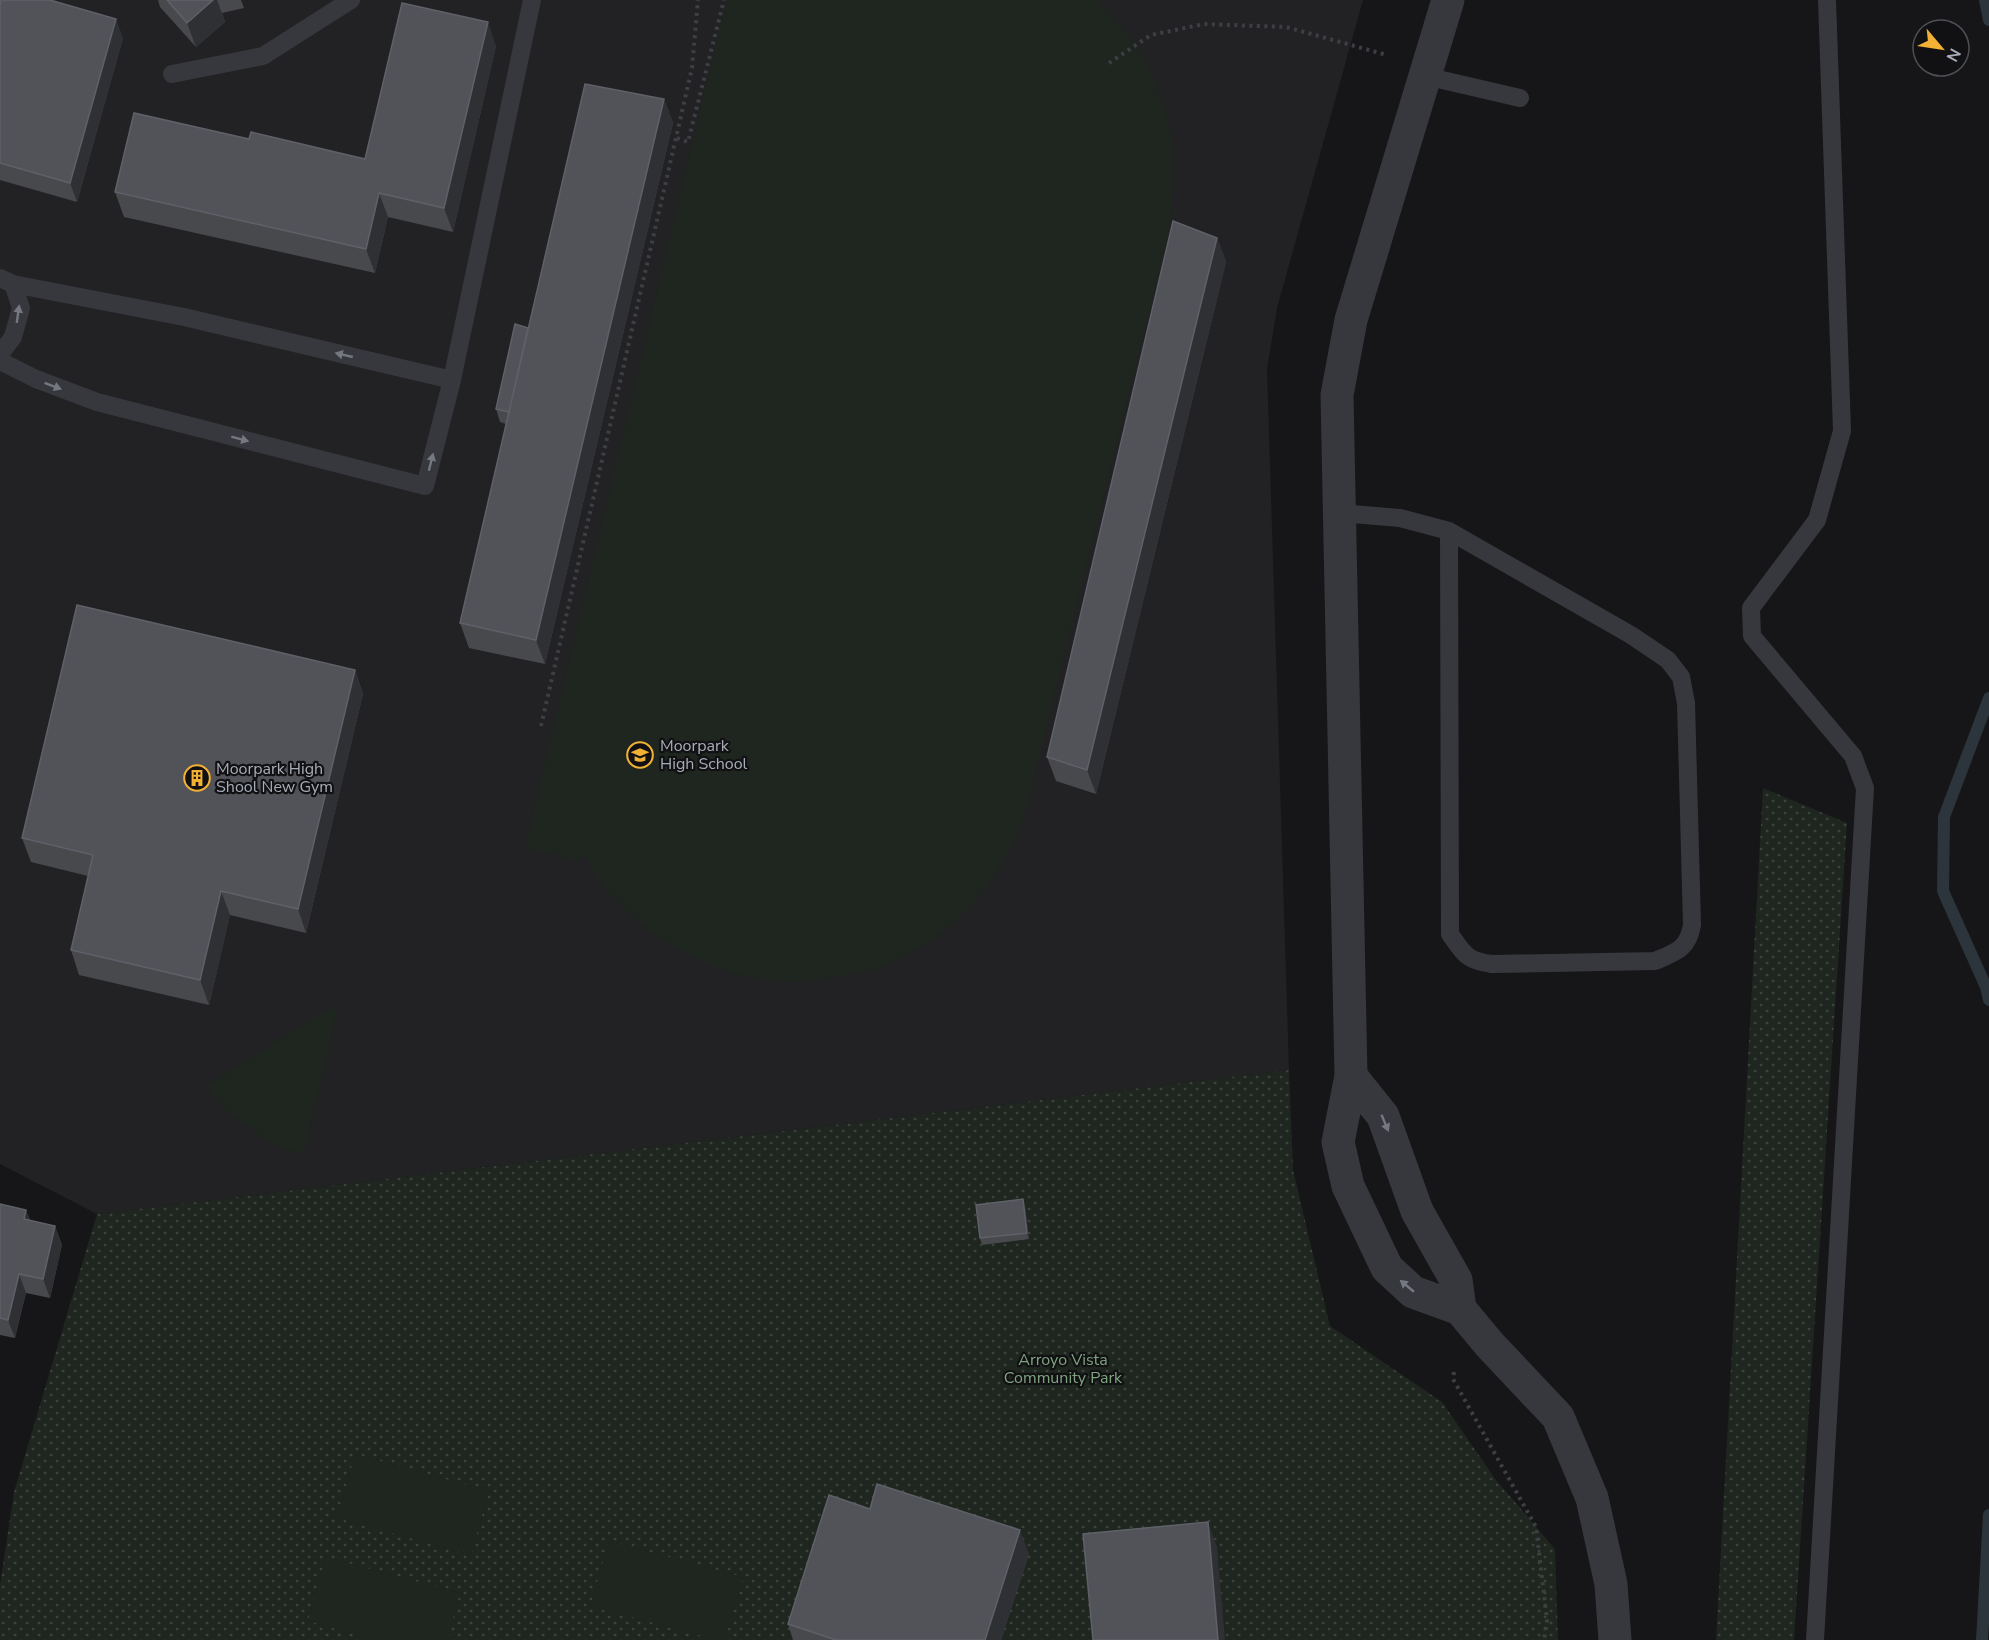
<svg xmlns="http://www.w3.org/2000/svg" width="1989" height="1640" font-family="'Nunito Sans',sans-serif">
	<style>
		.built { fill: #222225 }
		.grass { fill: url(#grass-dots) }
		.garden { fill: #1e261f }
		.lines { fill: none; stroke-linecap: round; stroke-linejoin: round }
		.stream { stroke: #2c353c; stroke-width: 12 }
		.path { stroke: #3d3f44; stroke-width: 4; stroke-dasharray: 3 4.5; stroke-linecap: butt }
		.service { stroke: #37383d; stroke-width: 18 }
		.minor { stroke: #37383d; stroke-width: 33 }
		.wall { fill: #47494d }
		.shaded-wall { fill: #2f3033 }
		.building { fill: #525359; stroke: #5f6168; stroke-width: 1.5 }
		.oneway { fill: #757881 }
		.labels { text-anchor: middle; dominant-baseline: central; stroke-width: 4.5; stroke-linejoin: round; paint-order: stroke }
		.poi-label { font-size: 16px; fill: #a8adb8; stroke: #111113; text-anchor: start }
		.park-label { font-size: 16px; fill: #7fa381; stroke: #111113 }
	</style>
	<defs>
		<pattern id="grass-dots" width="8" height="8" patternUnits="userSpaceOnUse" patternTransform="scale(1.5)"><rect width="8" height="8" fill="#1e261f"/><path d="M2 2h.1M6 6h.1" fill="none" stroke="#3c433d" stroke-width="1.8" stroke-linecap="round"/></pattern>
	</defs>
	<rect width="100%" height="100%" fill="#161618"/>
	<path class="built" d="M0 0H1363L1277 308 1267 369 1289 1070 97 1214 0 1164Z"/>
	<path class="grass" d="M1763 788 1847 823 1794 1640H1716Z
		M1289 1070 1293 1170 1330 1326 1442 1402 1496 1480 1555 1549 1558 1640H0V1585L14 1492 97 1214Z"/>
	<path class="garden" d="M726 0H1096C1139 39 1171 99 1173 158 1174 183 1171 207 1169 232L1024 818C1011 848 996 879 973 904 951 928 919 951 889 964 874 971 856 973 840 976 828 978 816 982 804 982 723 985 649 943 600 881 593 873 589 862 583 853L581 861 525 848Z
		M339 1002 304 1154C277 1147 244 1128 225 1108 218 1101 212 1093 206 1086Z
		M355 1454 489 1491 471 1555 337 1518Z
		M609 1541 743 1577 725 1640H717L590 1606Z
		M326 1557 460 1593 447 1640H375L308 1621Z"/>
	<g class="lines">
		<path class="stream" d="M1985 0 1989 20
			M1989 698 1944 817 1943 891 1986 987 1989 1000
			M1982 1640 1989 1515"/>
		<path class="path" d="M1109 63 1151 35 1204 24 1286 27 1387 55
			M677 138 688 142 724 0
			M541 726 692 68 698 0
			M1454 1372 1453 1379 1536 1527 1547 1620 1544 1640"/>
		<path class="service" d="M172 74 263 56 351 0
			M1425 76 1520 98
			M0 278 13 284 21 308 13 337 0 354
			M0 361 36 379 97 402 425 486 452 380 184 317 13 284
			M452 380 532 0
			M1340 513 1400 518 1449 531 1631 635 1668 660 1681 677 1686 703 1692 925C1688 949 1676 952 1655 961L1492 964C1467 961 1464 954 1450 934L1449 531
			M1815 1640 1865 788 1853 756 1752 636 1751 608 1817 520 1842 431 1827 0"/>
		<path class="minor" d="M1448 0 1351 320 1337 395 1351 1076 1338 1142 1348 1186 1387 1268 1413 1292 1460 1309 1490 1345 1558 1417 1592 1498 1611 1584 1615 1640
			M1351 1076 1383 1116 1417 1211 1456 1280 1460 1309"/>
	</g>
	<path class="wall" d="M158 0H241L244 8 222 13 225 22 196 47 160 7Z
		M0 5 123 38 77 202 0 180Z
		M496 46 453 232 388 217 375 273 124 217 115 192 249 139 365 159Z
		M664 99 673 123 545 664 469 648 460 623 506 424 500 422 496 409 528 328Z
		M1217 238 1226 262 1096 794 1056 781 1047 757Z
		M355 670 363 694 306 933 230 915 209 1005 79 975 71 950 88 876 31 862 22 838Z
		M0 1204 26 1210 30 1220 55 1226 62 1245 50 1298 26 1293 15 1338 0 1335Z
		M1025 1206 1029 1239 982 1245 980 1238Z
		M870 1509 1029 1554 1001 1640H793L788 1624Z"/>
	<path class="shaded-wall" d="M213 0H217L225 22 196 47 187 23Z
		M116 19 123 38 77 202 70 183Z
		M488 22 496 46 453 232 444 208Z
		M664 99 673 123 545 664 536 640Z
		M379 193 388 217 375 273 366 249Z
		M1217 238 1226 262 1096 794 1087 770Z
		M355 670 363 694 306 933 298 909Z
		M221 891 230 915 209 1005 200 980Z
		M1023 1199 1025 1206 1029 1239 1027 1233Z
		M26 1210 33 1228 24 1219Z
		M55 1226 62 1245 50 1298 43 1279Z
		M19 1274 26 1293 15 1338 8 1320Z
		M1208 1522 1217 1547 1225 1640H1218Z
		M1020 1530 1029 1554 1001 1640H985Z"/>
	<path class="building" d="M1 0H50L116 19 70 183 0 163V5Z
		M167 0H213L187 23Z
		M402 3 488 22 444 208 379 193 366 249 115 192 134 113 249 139 251 132 365 159Z
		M585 84 664 99 536 640 460 623Z
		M1173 221 1217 238 1087 770 1047 757Z
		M515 324 528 328 509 412 496 409Z
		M77 605 355 670 298 909 221 891 200 980 71 950 93 855 22 838Z
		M1023 1199 1027 1233 980 1238 976 1205Z
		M0 1204 26 1210 24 1219 55 1226 43 1279 19 1274 8 1320 0 1318Z
		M877 1484 1020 1530 985 1640H836L788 1624 829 1495 870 1509Z
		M1208 1522 1218 1640H1093L1083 1534Z"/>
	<defs><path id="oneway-solid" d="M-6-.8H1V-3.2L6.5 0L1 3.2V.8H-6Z" transform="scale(1.5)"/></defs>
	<g class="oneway">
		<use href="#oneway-solid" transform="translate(18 314) rotate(-82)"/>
		<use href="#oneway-solid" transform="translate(344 355) rotate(-167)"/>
		<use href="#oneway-solid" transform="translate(53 386) rotate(21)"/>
		<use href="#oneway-solid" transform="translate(240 439) rotate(15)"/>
		<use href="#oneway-solid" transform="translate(431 462) rotate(-76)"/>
		<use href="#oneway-solid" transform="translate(1385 1123) rotate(67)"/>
		<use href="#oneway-solid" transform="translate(1407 1286) rotate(-140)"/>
	</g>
	<defs>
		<g id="school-ring" transform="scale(1.35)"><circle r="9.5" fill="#111113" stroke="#f2b134" stroke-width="1.5"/><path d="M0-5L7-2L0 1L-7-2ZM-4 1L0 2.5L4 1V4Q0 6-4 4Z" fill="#f2b134"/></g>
		<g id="building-ring" transform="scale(1.35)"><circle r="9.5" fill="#111113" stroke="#f2b134" stroke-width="1.5"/><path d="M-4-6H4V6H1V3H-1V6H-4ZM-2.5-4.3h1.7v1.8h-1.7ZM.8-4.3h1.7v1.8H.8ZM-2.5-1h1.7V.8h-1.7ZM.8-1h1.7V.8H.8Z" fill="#f2b134"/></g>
	</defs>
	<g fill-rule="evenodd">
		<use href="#school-ring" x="640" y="755"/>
		<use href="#building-ring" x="197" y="778"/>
	</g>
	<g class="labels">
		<g class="poi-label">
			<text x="660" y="746">Moorpark<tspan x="660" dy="18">High School</tspan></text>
			<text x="216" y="769">Moorpark High<tspan x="216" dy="18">Shool New Gym</tspan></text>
		</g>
		<g class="park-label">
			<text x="1063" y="1360">Arroyo Vista<tspan x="1063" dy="18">Community Park</tspan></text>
		</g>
	</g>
	<g transform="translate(1941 48) rotate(119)"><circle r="28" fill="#111113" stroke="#4d4f55" stroke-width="1.5"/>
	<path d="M0-4.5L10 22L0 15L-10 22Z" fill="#f2b134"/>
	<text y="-9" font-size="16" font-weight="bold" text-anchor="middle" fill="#a8adb8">N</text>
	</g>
</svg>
